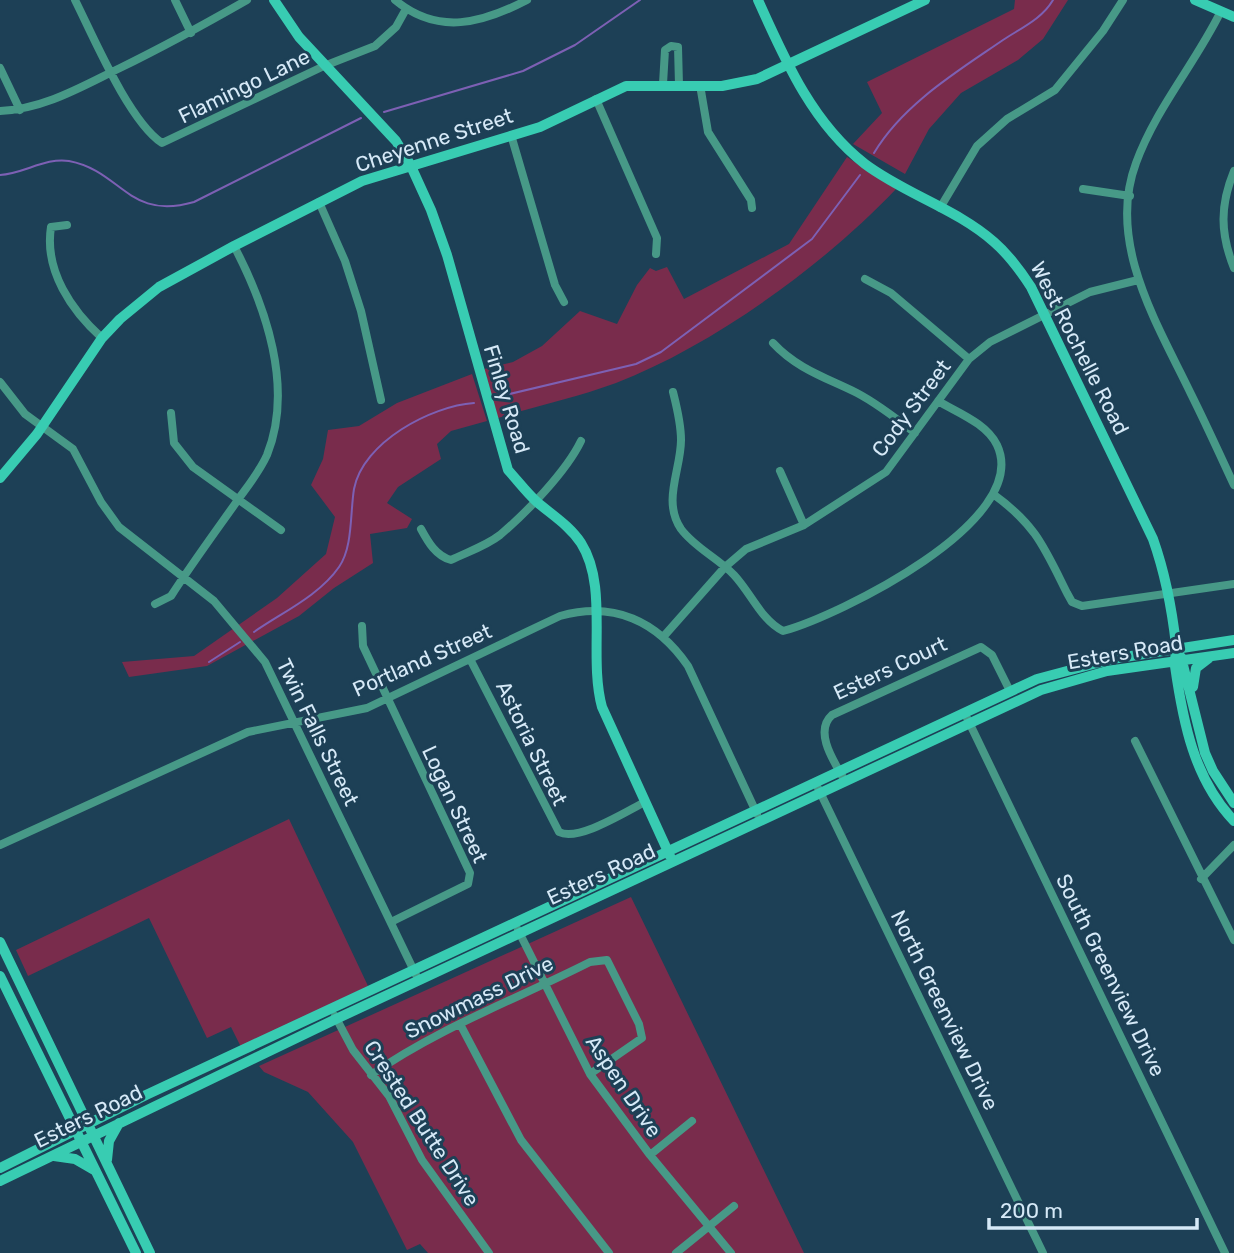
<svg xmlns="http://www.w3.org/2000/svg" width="1234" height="1253" font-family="Rubik,sans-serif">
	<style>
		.green { fill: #792c4c }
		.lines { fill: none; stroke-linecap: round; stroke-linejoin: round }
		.stream { stroke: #7d60b4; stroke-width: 2 }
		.street { stroke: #479987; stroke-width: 8 }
		.secondary { stroke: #38ccb2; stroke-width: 10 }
		.labels { text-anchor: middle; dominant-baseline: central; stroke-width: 6; stroke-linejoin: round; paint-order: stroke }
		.street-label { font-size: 21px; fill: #d6e9f7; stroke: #1d4056 }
	</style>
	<rect width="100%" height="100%" fill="#1d4056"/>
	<path class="green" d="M1015 0H1068L1043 39 1018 60 961 93 929 129 905 174 853 144 882 113 867 82 1014 9Z
		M847 157 896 189C824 265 714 345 616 383 578 397 537 406 498 418L484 369 513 362 542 346 580 311 617 324 637 285 650 268 656 271 667 267 684 299 789 244Z
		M472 374 487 421 451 431 437 444 441 459 398 487 387 503 412 519 407 528 370 534 373 563 334 588 299 616 207 666 129 677 122 662 194 656 277 598 326 554 335 517 311 485 323 459 328 430 359 426 397 403Z
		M289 819 368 986 241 1047 231 1027 207 1038 149 918 28 976 16 950Z
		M631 897 804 1253H428L420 1244 407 1250 353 1142 308 1092 264 1072 259 1066Z"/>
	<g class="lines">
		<path class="stream" d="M384 112 523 71 575 45 640 0
			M874 153C903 104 958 71 1003 40 1021 28 1042 19 1053 0
			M0 175C23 174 46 157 69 161 122 171 128 221 194 202L361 118
			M497 397 636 364 661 352 812 239 860 175
			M254 632C281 613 319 596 339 567 353 547 350 513 354 489 363 442 431 406 474 403
			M209 662 240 642"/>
		<path class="street" d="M75 0C94 38 129 121 162 143L324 66 375 46 396 27 406 9
			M175 0 191 33
			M395 0C438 36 483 23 527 0
			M1221 11C1195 64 1156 108 1136 163 1106 243 1158 325 1191 394 1206 424 1220 455 1234 485
			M0 68 20 110
			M663 84 665 50 671 46 678 47 679 85
			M700 85 708 132 751 200 752 208
			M596 99 657 238 656 254
			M0 111C44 109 81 87 120 68 163 47 205 24 247 0
			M511 135 555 285 564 302
			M1234 171C1220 205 1220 233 1234 268
			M1083 189 1130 196
			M319 202 345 261 361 311 381 400
			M940 208 977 146 1007 119 1055 90 1103 31 1123 0
			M67 225 51 227C44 271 72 311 102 338
			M865 279 891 293 969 359
			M773 343C797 369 827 378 857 393 878 404 897 419 915 433
			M0 382 25 414 73 449 101 502 119 527 214 601 265 662 416 975
			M673 392C677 408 681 423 681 440 681 470 662 501 681 529 695 548 718 558 734 575 751 593 761 620 783 631 838 616 1033 521 997 445 986 423 958 413 938 401
			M171 413 174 443 193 467 281 530
			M780 471 804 525
			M993 494C1036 525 1044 547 1067 593L1072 602 1082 606 1234 584
			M421 529C428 542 436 556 451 560 467 552 486 546 500 535 526 513 566 472 581 441
			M155 604 171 596C191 565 213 535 235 504 246 488 259 473 267 455 294 388 266 307 234 246
			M362 626 363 646 470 873 468 884 391 922
			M664 636 725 567 746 549 804 525 886 472 969 359 990 342 1090 292 1138 280
			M470 659 559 832C578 842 625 812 645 802
			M967 718 1225 1253
			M1135 741 1234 940
			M845 781C835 763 813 732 832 715L981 647 992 655 1010 691
			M818 788 1043 1253
			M0 845 248 732 367 708 560 616C614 601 657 621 688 666L757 814
			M1201 879 1234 845
			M518 930 590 1074 650 1155 731 1253
			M335 1016 353 1050 389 1096 422 1160 489 1253
			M460 1024 521 1140 609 1253
			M371 1075C438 1028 517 999 590 962L607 960 639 1024 642 1038 590 1074
			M650 1155 692 1121
			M676 1253 734 1206"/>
		<path class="secondary" d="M274 0 299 37 396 141 410 164 431 210 447 255 508 470C518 481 527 493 537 502 552 515 570 526 581 543 609 587 588 656 602 707L670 856
			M758 0C785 60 812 123 865 164 905 194 957 209 994 242 1009 255 1020 270 1031 287L1153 539C1165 573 1172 609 1176 645 1177 652 1174 659 1175 666 1183 722 1194 779 1234 821
			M1195 0 1234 17
			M0 478 37 434 102 338 120 319 159 287 234 246 362 181 540 127 626 86H722L757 79 925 0
			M1181 657 1205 753 1213 771 1234 803
			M1193 687 1196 668 1209 658
			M0 942 150 1253
			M0 976 136 1253
			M54 1156 75 1159 94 1170
			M107 1160 109 1141 119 1123
			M0 1168 146 1095 1037 679 1112 659 1234 640
			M0 1181 336 1019 1041 690 1107 671 1234 653"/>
	</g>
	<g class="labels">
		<g class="street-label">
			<text transform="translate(244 86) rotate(-26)">Flamingo Lane</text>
			<text transform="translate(434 140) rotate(-18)">Cheyenne Street</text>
			<text transform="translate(1080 348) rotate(63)">West Rochelle Road</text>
			<text transform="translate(507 399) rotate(73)">Finley Road</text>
			<text transform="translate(911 408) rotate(-53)">Cody Street</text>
			<text transform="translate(1125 652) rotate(-10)">Esters Road</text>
			<text transform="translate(422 660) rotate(-24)">Portland Street</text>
			<text transform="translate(890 668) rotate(-25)">Esters Court</text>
			<text transform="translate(318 732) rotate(64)">Twin Falls Street</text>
			<text transform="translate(532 743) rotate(64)">Astoria Street</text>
			<text transform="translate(455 804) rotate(65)">Logan Street</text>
			<text transform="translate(601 874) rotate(-25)">Esters Road</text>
			<text transform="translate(1111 975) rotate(64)">South Greenview Drive</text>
			<text transform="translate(479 997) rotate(-26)">Snowmass Drive</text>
			<text transform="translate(945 1010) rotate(64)">North Greenview Drive</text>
			<text transform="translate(624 1086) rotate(56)">Aspen Drive</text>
			<text transform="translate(88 1116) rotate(-26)">Esters Road</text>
			<text transform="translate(422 1123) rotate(57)">Crested Butte Drive</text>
		</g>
	</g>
	<path d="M989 1218v10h208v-10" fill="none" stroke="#d6e9f7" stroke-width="3.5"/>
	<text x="1000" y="1218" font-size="21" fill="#d6e9f7" stroke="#1d4056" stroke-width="5" paint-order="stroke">200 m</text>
</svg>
